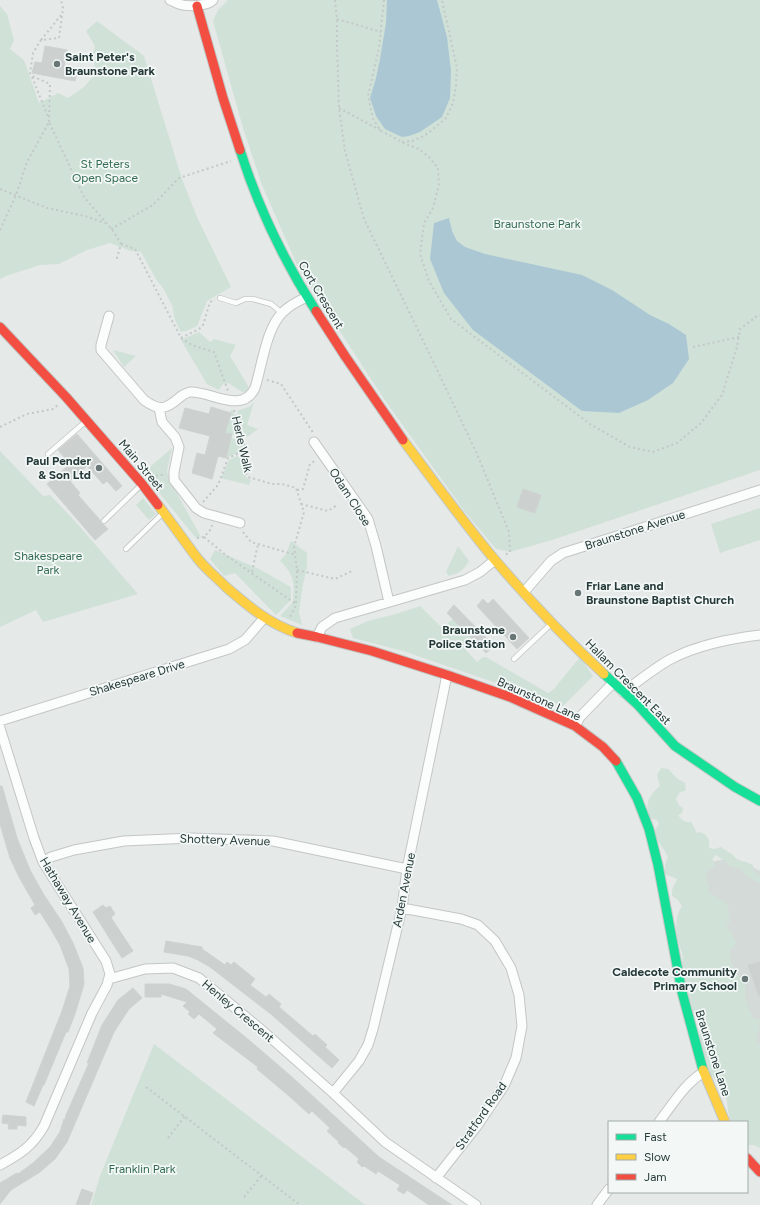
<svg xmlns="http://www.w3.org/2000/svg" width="760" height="1205" font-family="Figtree,sans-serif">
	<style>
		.built { fill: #d4dad8 }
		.green { fill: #d0e1d8 }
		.water { fill: #abc7d3 }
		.building { fill: #ccd1cf; stroke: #ced2d1 }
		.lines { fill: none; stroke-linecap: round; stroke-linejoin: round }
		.lane-casing { stroke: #c2c6c5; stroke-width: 6 }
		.street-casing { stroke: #c2c6c5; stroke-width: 11 }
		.fast-casing { stroke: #c1c7c5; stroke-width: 11 }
		.slow-casing { stroke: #c1c7c5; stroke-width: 11 }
		.jam-casing { stroke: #c1c7c5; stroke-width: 11 }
		.path { stroke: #c2c9c8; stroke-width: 2; stroke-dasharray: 2 3; stroke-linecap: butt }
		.lane { stroke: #fbfcfc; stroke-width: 4.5 }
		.street { stroke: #fbfcfc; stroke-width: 9 }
		.fast { stroke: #16e098; stroke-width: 9 }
		.slow { stroke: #ffcf43; stroke-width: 9 }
		.jam { stroke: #f24e42; stroke-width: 9 }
		.poi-dot { fill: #687776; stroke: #f3f8f7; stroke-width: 1.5 }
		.labels { text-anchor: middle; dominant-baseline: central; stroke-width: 3.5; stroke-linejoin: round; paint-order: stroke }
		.poi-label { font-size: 12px; font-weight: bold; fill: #253a38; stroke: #f3f8f7; text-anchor: end }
		.park-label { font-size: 12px; fill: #346c53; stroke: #f3f8f7 }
		.street-label { font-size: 12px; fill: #253a38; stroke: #f3f8f7 }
	</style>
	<rect width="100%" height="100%" fill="#e5e9e8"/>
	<path class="built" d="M733 857 760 871V1087L699 865Z"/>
	<path class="green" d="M228 0H760V470L552 540 510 552 496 549 465 512 384 399 298 267 262 185 243 128 213 21 218 10Z
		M0 6 7 14 14 40 10 49 24 60 39 103 58 93 68 98 84 87 96 73 93 55 95 46 86 31 97 21 144 56 182 179 197 217 231 287 207 301 197 326 186 331 181 332 175 320 172 305 163 288 157 281 141 252 131 251 110 243 87 250 59 264 40 265 6 276 0 279Z
		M199 332 209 341 211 342 214 339 236 345 230 356 247 384 249 389 244 393 228 383 223 384 219 390 207 384 181 340Z
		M113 350 136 356 124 367Z
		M254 402 247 425 258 429 247 437 245 436 237 411 249 407Z
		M231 410H233L240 436 225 433Z
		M231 438 241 440 244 450 226 458Z
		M172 448 167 471 170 481 201 537 196 538 143 473Z
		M0 451 43 496 50 495 74 520 138 594 43 622 36 610 0 627Z
		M244 453C243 462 240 476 251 480L249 485 221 478 229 460Z
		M143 498 156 514 149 520 136 505Z
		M760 508V540L720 553 711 524Z
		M291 541 307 553V567L303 584 299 612 302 625 280 616 293 602C294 583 295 575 280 561L286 554Z
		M458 546 469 561C464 570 459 573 449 576L446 572Z
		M215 550 259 569 291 587V600L276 615 235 573 224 576 210 559Z
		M420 606 442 628 453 619 474 640 465 649 477 662 483 657H486L548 693 554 689 580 657 593 676 563 706 403 651 353 638 350 629 368 621 396 614Z
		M661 768 668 769 678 779 685 783 686 790 679 793 676 799 679 805 683 808 682 813 678 815C682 821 684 822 691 822L697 833 700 832C708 835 710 839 709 848L714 849 721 847 733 855 737 860 746 862 753 865V870L760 876V883L747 877 741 869 730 866 725 861 716 855 712 859 715 863 714 867 709 869 705 877 709 885 708 892 729 905 728 911 730 921 726 926 732 933 736 943 733 948 729 951C732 966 734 972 746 982L745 994 747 1004 753 1018 760 1020 759 1029 756 1042 760 1045V1148L754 1145H747V1122H731L728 1111 727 1100 715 1079 710 1074 700 1038V1032L704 1023 694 1015 681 966C684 957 683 956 680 947 675 933 674 919 682 906L677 899 672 896V890L677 879 665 874V865L668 857C664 848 657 842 654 832L659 824 657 820 650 818C644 803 649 796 660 786L657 775Z
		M154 1044 356 1198 366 1205H91L100 1176Z"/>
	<path class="water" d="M387 0H437L447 37 451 71 450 98 442 117 420 132 409 136 402 137 385 129 376 116 370 98 376 78 380 59 386 23Z
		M449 218 452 231 457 241 465 247 485 254 582 275 612 290 650 315 669 324 686 335 689 359 673 383 648 400 619 413 582 411 473 330 444 293 430 259 434 223Z"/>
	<path class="building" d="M45 46 67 50 64 67 78 69 75 81 32 73 35 62 42 63Z
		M211 407 231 413 225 433 232 434 226 458 218 456 212 479 192 473 197 453 205 455 210 436 179 428 185 408 209 414Z
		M77 434 122 486 116 491 107 481 103 484 87 466 70 481 80 493 78 495 100 520 101 523 104 525 108 529 95 540 47 484 70 464 58 450Z
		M523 489 541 495 535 513 517 507Z
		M483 599 488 604 493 599 529 638 517 649 477 606Z
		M454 605 494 646 486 653 447 613Z
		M0 786H2L17 838 30 870 44 895 62 922 73 943 83 968 84 984 75 1014 68 1032H66L44 1085H43L34 1106 26 1102 62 1011 70 986 69 969 60 945 50 928 40 912 35 915 31 908 35 905 19 877 10 858 0 824Z
		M103 905 106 908 110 906 115 914 111 917 112 919 133 951 122 958 93 912Z
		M166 941 202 947V949L225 965 227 962 231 965 234 962 255 979 250 985 266 997 269 994 281 1004 279 1007 313 1036 315 1034 327 1045 325 1047 339 1060 332 1068 272 1015 210 967 198 960 188 956 164 952Z
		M760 962V996H759L748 965Z
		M145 984H169L186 989 249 1040 292 1077 379 1157 452 1205H429L407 1190 404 1194 397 1190 400 1185 378 1171 376 1174 364 1166 362 1167 357 1162 359 1159 345 1147 344 1148 338 1143 339 1142 327 1131 330 1128 312 1111 309 1114 289 1096 257 1069 258 1067 213 1033 217 1029 199 1014 194 1019 188 1014 190 1012 183 1006 187 1002 161 994V997H145Z
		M133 988 142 998 129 1009 114 1032 67 1142 55 1159 40 1172 11 1190 0 1204V1183L17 1173 18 1174 33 1163 50 1147 60 1132 64 1119 66 1120 65 1119 66 1115 89 1063H87L102 1025 118 1000Z
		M3 1115 26 1117V1126L17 1125V1129H8L9 1124 2 1123Z
		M82 1189 93 1193 89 1205H76Z"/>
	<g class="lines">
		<g class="lane-casing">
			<path id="lane" d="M220 298 236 303 245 299H253L271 304 282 313
				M48 454 85 422
				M104 521 141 485
				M126 549 163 513
				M514 659 551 624"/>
		</g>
		<g class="street-casing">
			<path id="street" d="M170 0C173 1 176 3 179 4 187 7 207 6 213 0
				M109 316 101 345V350L144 400C159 411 165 410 179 398 182 395 186 393 190 392 211 391 242 415 255 388 262 366 266 328 283 312 290 305 298 301 307 297
				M159 408 162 422 175 437 179 447 174 472V480L196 508 204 513 240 523
				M314 442 368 519 376 546 389 602
				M524 592 551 561 563 553 620 535 760 490
				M317 637 322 627 335 618 465 580 480 572 495 560
				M623 692C638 682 653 669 669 660 697 645 729 639 760 635
				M0 721 229 649 245 640 264 618
				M575 726 580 717 613 683
				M0 728 34 838 43 862 106 961 110 974 107 985 92 1013 44 1126C32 1147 20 1154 0 1165
				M43 862 51 857 74 850 124 841 191 838 273 841 407 869
				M402 908 461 919 478 925 495 941 511 968 519 995 522 1026 516 1058 504 1086 477 1126 436 1178
				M109 979 145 969 173 968 199 978 264 1032 333 1093 385 1142 476 1205
				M333 1093 359 1061 368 1045 373 1029 402 908 407 869 447 675
				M659 1122C673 1104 685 1083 704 1072
				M597 1205 609 1189"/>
		</g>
		<g class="fast-casing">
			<path id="fast" d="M240 150C258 207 284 261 316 311
				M604 674 638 705 675 746 735 787 760 801
				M616 761 637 798 649 829 658 865 682 992 703 1070"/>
		</g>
		<g class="slow-casing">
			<path id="slow" d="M403 440C433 480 463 522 495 560 529 600 566 639 604 674
				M158 505C172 523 184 541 198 559 206 569 217 578 226 587 248 606 269 624 297 633
				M703 1070 725 1122"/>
		</g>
		<g class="jam-casing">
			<path id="jam" d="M197 6 223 98 240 150
				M316 311 345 356 403 440
				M0 327 66 397 142 484 158 505
				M297 633 317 637 372 651 447 675 510 697 575 726 603 747 616 761
				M747 1158 760 1172"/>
		</g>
		<path class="path" d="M335 0 337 19V47L339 108 345 151 364 219 431 357 477 454 509 532 510 552 505 555
			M384 0 379 48 368 96 373 119 381 131 406 144 419 149 429 157 438 168 439 185 433 208 424 223 420 254 429 281 451 319 590 424 630 447 653 452 677 443 701 423 722 395 737 347 740 329 757 316 760 315
			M337 19 381 32
			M41 40 62 14
			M32 77 49 119
			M339 108 380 130
			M49 122 50 84 32 76 30 73 33 53 41 40 59 38 63 8 61 0
			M402 142 412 141 424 136 432 130 446 118 453 103 456 86 457 68 442 0
			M0 189 47 208 85 216 105 223
			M111 229 153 205 179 178 231 161
			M0 230 16 195 27 162 49 122 84 197 114 232 121 244 116 261
			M121 244 135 249 181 338 192 345 214 352 228 391
			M181 338 199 329 203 325 210 302 215 300
			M693 347 739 337
			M267 380 281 384 314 434
			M234 410 246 450 245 472 248 477 272 484H282L296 488 304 512 294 547 297 570 296 601 295 607 289 619
			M0 427 27 414 53 409 59 404
			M151 477 166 474
			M297 490 303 489 310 464 316 460
			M203 502 218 485 228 458 246 450
			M301 504 328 511 337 505
			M243 532 251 542 296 555
			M204 537 227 556 296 604
			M197 538 204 537 211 529 212 525
			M297 570 335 579 354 570
			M252 572 258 544
			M146 1087 300 1205
			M168 1138 185 1116
			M244 1197 262 1175"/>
		<use href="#lane" class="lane"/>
		<use href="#street" class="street"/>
		<use href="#fast" class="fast"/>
		<use href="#slow" class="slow"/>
		<use href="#jam" class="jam"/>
	</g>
	<g class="poi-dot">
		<circle cx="57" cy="64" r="4"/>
		<circle cx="99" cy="468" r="4"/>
		<circle cx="578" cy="593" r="4"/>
		<circle cx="513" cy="637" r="4"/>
		<circle cx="745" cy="979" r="4"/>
	</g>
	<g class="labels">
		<g class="poi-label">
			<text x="65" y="57" text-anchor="start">Saint Peter's<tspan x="65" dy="14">Braunstone Park</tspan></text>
			<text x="91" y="461">Paul Pender<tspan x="91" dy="14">&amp; Son Ltd</tspan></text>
			<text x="586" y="586" text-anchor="start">Friar Lane and<tspan x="586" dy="14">Braunstone Baptist Church</tspan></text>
			<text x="505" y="630">Braunstone<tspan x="505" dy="14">Police Station</tspan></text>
			<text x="737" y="972">Caldecote Community<tspan x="737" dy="14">Primary School</tspan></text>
		</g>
		<g class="park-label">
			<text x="105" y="164">St Peters<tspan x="105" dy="14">Open Space</tspan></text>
			<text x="537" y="224">Braunstone Park</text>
			<text x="48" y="556">Shakespeare<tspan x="48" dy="14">Park</tspan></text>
			<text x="142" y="1169">Franklin Park</text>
		</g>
		<g class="street-label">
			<text transform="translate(321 295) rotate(59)">Cort Crescent</text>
			<text transform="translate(242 444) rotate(77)">Herle Walk</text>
			<text transform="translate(141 465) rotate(50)">Main Street</text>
			<text transform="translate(350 497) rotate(57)">Odam Close</text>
			<text transform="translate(635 530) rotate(-18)">Braunstone Avenue</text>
			<text transform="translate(137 678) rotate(-17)">Shakespeare Drive</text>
			<text transform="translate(628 682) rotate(45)">Hallam Crescent East</text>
			<text transform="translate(539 699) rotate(24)">Braunstone Lane</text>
			<text transform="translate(225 840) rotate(2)">Shottery Avenue</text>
			<text transform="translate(404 890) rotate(-79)">Arden Avenue</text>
			<text transform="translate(68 900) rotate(59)">Hathaway Avenue</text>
			<text transform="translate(238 1011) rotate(40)">Henley Crescent</text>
			<text transform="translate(713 1053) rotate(72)">Braunstone Lane</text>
			<text transform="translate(481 1116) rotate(-55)">Stratford Road</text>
		</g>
	</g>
	<rect x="608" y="1121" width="140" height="72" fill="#f3f8f7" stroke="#a1acab"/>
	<rect x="616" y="1134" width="20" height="6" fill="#16e098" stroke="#a1acab"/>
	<text x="644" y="1141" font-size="12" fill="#253a38">Fast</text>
	<rect x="616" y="1154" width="20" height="6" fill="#ffcf43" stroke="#a1acab"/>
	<text x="644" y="1161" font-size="12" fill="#253a38">Slow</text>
	<rect x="616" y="1174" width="20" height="6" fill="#f24e42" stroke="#a1acab"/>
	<text x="644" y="1181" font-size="12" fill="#253a38">Jam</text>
</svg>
